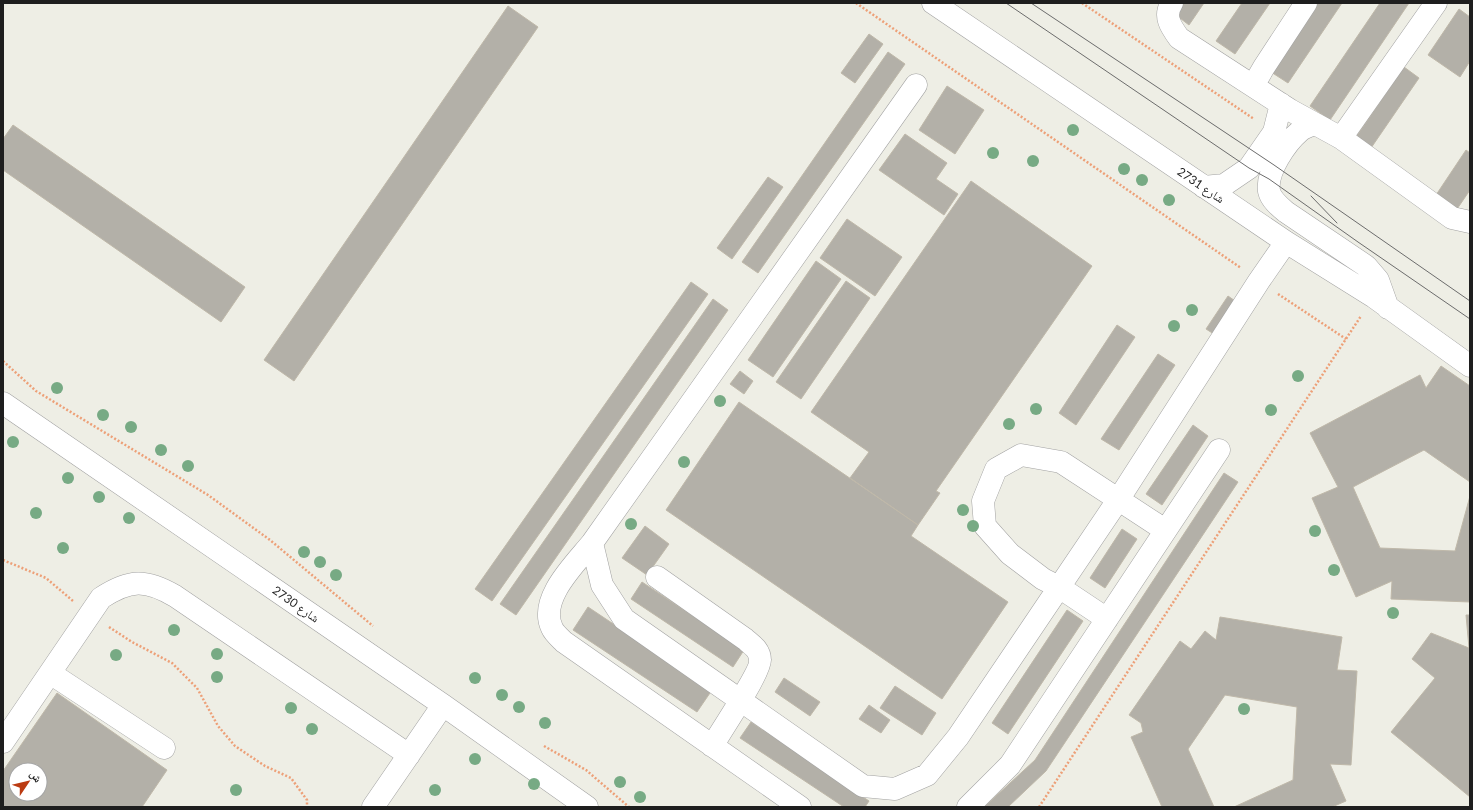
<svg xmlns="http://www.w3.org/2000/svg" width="1473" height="810" font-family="Lato,'Noto Naskh Arabic',sans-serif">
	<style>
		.building { fill: #b3b0a8; stroke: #bfb8a9; fill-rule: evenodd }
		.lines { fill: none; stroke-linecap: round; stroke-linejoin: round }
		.minor-casing { stroke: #a2a2a2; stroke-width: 23 }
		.path { stroke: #eda078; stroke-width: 2.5; stroke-dasharray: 2 2; stroke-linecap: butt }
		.minor { stroke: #fff; stroke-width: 22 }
		.tram { stroke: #6c6c6c; stroke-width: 1 }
		.tree { fill: #77aa84 }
		.labels { text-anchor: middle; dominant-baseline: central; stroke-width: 4; stroke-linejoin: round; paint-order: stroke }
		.street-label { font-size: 12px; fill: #1e1e1e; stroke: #fff }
	</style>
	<rect width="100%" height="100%" fill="#eeeee5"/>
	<path class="building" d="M1178 3H1204L1189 25 1172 12Z
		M1242 3H1270L1235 54 1216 41Z
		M1318 3H1342L1288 83 1271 72Z
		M1380 3H1409L1330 120 1310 106Z
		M508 6 538 27 294 381 264 360Z
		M1459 9 1470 17V61L1460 77 1428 55Z
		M869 34 883 44 855 83 841 73Z
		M888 52 905 64 758 273 742 262Z
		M1404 67 1419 78 1371 148 1356 137Z
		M947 86 984 110 955 154 919 130Z
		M13 125 245 287 221 322 3 170V139Z
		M905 134 947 163 936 179 958 194 944 215 879 170Z
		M1466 150 1470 153V190L1455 212 1434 198Z
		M768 177 783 187 732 259 717 248Z
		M971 181 1092 266 936 491 940 493 918 525 850 478 869 452 811 412Z
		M847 219 902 257 875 296 820 258Z
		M816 261 841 279 773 377 748 360Z
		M846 281 870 298 801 399 776 382Z
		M691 282 708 294 492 601 475 589Z
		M1228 296 1238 303 1217 336 1206 329Z
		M713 299 728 310 516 615 500 604Z
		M1117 325 1135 337 1076 425 1059 413Z
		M1158 354 1175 365 1119 450 1101 439Z
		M1441 366 1470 386V482L1424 450 1353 487 1380 548 1455 551 1470 496V602L1391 599 1392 581 1356 597 1312 498 1338 487 1310 433 1420 375 1426 388Z
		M740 371 753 381 744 394 730 384Z
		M739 402 918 525 911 536 1008 602 942 699 666 510Z
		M1193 425 1208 436 1162 505 1146 494Z
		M1224 473 1238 482 1046 771 1008 807H984L1035 760Z
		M645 526 669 544 647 575 622 558Z
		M1122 529 1137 539 1105 588 1090 578Z
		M642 582 744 650 733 667 631 599Z
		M588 607 712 690 697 712 573 630Z
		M1067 610 1083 621 1008 734 992 723Z
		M1466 615H1470V797L1391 732 1435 678 1412 659 1431 633 1469 648Z
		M1220 617 1342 637 1337 670 1357 671 1351 765 1330 764 1346 801 1332 807H1234L1293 780 1297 707 1225 695 1188 749 1214 807H1162L1131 737 1143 732 1141 723 1129 715 1180 641 1191 649 1205 631 1216 640Z
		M784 678 820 702 810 716 775 692Z
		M895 686 936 713 922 735 880 708Z
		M57 693 167 770 142 807H3V771ZM16 770H40V794H16Z
		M869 705 890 720 881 733 859 719Z
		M751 722 869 801 865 807H844L740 738Z"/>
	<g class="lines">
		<g class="minor-casing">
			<path id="minor" d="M933 3 1286 242 1374 297 1470 366
				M1172 3C1163 16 1171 27 1179 38L1290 110 1341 138 1452 218 1470 222
				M916 85 592 543 602 585 624 619 863 786 895 789 927 775 958 737 1118 500 1259 281 1286 242
				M1253 86 1264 67 1306 3
				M1314 124C1309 126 1303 128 1300 131 1286 143 1266 172 1269 191 1271 200 1280 207 1286 212L1366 266 1378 280 1388 308
				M1341 138 1436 3
				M1204 187 1224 185 1249 168 1274 132 1281 104
				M3 403 443 705 587 807
				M592 543C575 564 538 599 552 628 554 633 560 638 564 642L800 807
				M657 577 745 639C752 645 760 650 760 660 761 671 720 733 712 746
				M1107 619 1059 587 1043 579 1010 554 985 526 983 501 996 469 1021 455 1061 462 1165 530
				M50 673 164 748
				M3 742 101 598C130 579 146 579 175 596L409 755
				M373 807 443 705
				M968 807 1010 765 1219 450"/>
		</g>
		<path class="path" d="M856 3 1241 268
			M1082 3 1254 119
			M1278 294 1346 339
			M3 361 36 391 208 495 270 540 373 626
			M3 560 46 578 73 601
			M109 627 132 642 172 663 197 688 218 726 235 746 265 766 291 778 307 800V807
			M544 746 586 770 629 807
			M1039 807 1361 316"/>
		<use href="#minor" class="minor"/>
		<path class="tram" d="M1006 3 1249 168 1269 179 1358 242 1470 319
			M1031 3 1274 165 1470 301
			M1311 196 1337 223"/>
	</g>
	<g class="tree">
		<circle cx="1073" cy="130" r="6"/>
		<circle cx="993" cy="153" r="6"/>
		<circle cx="1033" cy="161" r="6"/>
		<circle cx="1124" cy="169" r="6"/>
		<circle cx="1142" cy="180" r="6"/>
		<circle cx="1169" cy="200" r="6"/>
		<circle cx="1192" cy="310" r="6"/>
		<circle cx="1174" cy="326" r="6"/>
		<circle cx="1298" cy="376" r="6"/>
		<circle cx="57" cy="388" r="6"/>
		<circle cx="720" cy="401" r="6"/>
		<circle cx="1036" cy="409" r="6"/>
		<circle cx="1271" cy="410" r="6"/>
		<circle cx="103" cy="415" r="6"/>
		<circle cx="1009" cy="424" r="6"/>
		<circle cx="131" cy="427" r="6"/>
		<circle cx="13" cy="442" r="6"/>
		<circle cx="161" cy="450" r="6"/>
		<circle cx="684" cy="462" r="6"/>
		<circle cx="188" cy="466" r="6"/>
		<circle cx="68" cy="478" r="6"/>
		<circle cx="99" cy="497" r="6"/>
		<circle cx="963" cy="510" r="6"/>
		<circle cx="36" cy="513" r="6"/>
		<circle cx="129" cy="518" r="6"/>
		<circle cx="631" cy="524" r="6"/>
		<circle cx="973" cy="526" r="6"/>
		<circle cx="1315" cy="531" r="6"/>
		<circle cx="63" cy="548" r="6"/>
		<circle cx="304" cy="552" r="6"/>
		<circle cx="320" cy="562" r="6"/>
		<circle cx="1334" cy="570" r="6"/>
		<circle cx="336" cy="575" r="6"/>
		<circle cx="1393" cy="613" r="6"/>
		<circle cx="174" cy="630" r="6"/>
		<circle cx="217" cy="654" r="6"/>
		<circle cx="116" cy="655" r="6"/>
		<circle cx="217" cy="677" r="6"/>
		<circle cx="475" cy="678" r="6"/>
		<circle cx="502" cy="695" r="6"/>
		<circle cx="519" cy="707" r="6"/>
		<circle cx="291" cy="708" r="6"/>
		<circle cx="1244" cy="709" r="6"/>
		<circle cx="545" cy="723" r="6"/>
		<circle cx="312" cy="729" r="6"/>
		<circle cx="475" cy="759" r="6"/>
		<circle cx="620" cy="782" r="6"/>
		<circle cx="534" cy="784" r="6"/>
		<circle cx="236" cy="790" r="6"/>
		<circle cx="435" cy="790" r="6"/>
		<circle cx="640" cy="797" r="6"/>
	</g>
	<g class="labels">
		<g class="street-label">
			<text transform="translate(1201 185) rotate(34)">شارع 2731</text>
			<text transform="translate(296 604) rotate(35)">شارع 2730</text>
		</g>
	</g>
	<rect width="1473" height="810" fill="none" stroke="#1e1e1e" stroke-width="8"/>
	<g transform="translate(28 782) rotate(55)"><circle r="19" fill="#ffffff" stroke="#a5a5a5"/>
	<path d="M0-3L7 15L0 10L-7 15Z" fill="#bb3b12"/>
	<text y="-6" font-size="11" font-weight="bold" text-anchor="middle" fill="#1e1e1e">ش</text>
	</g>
</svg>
